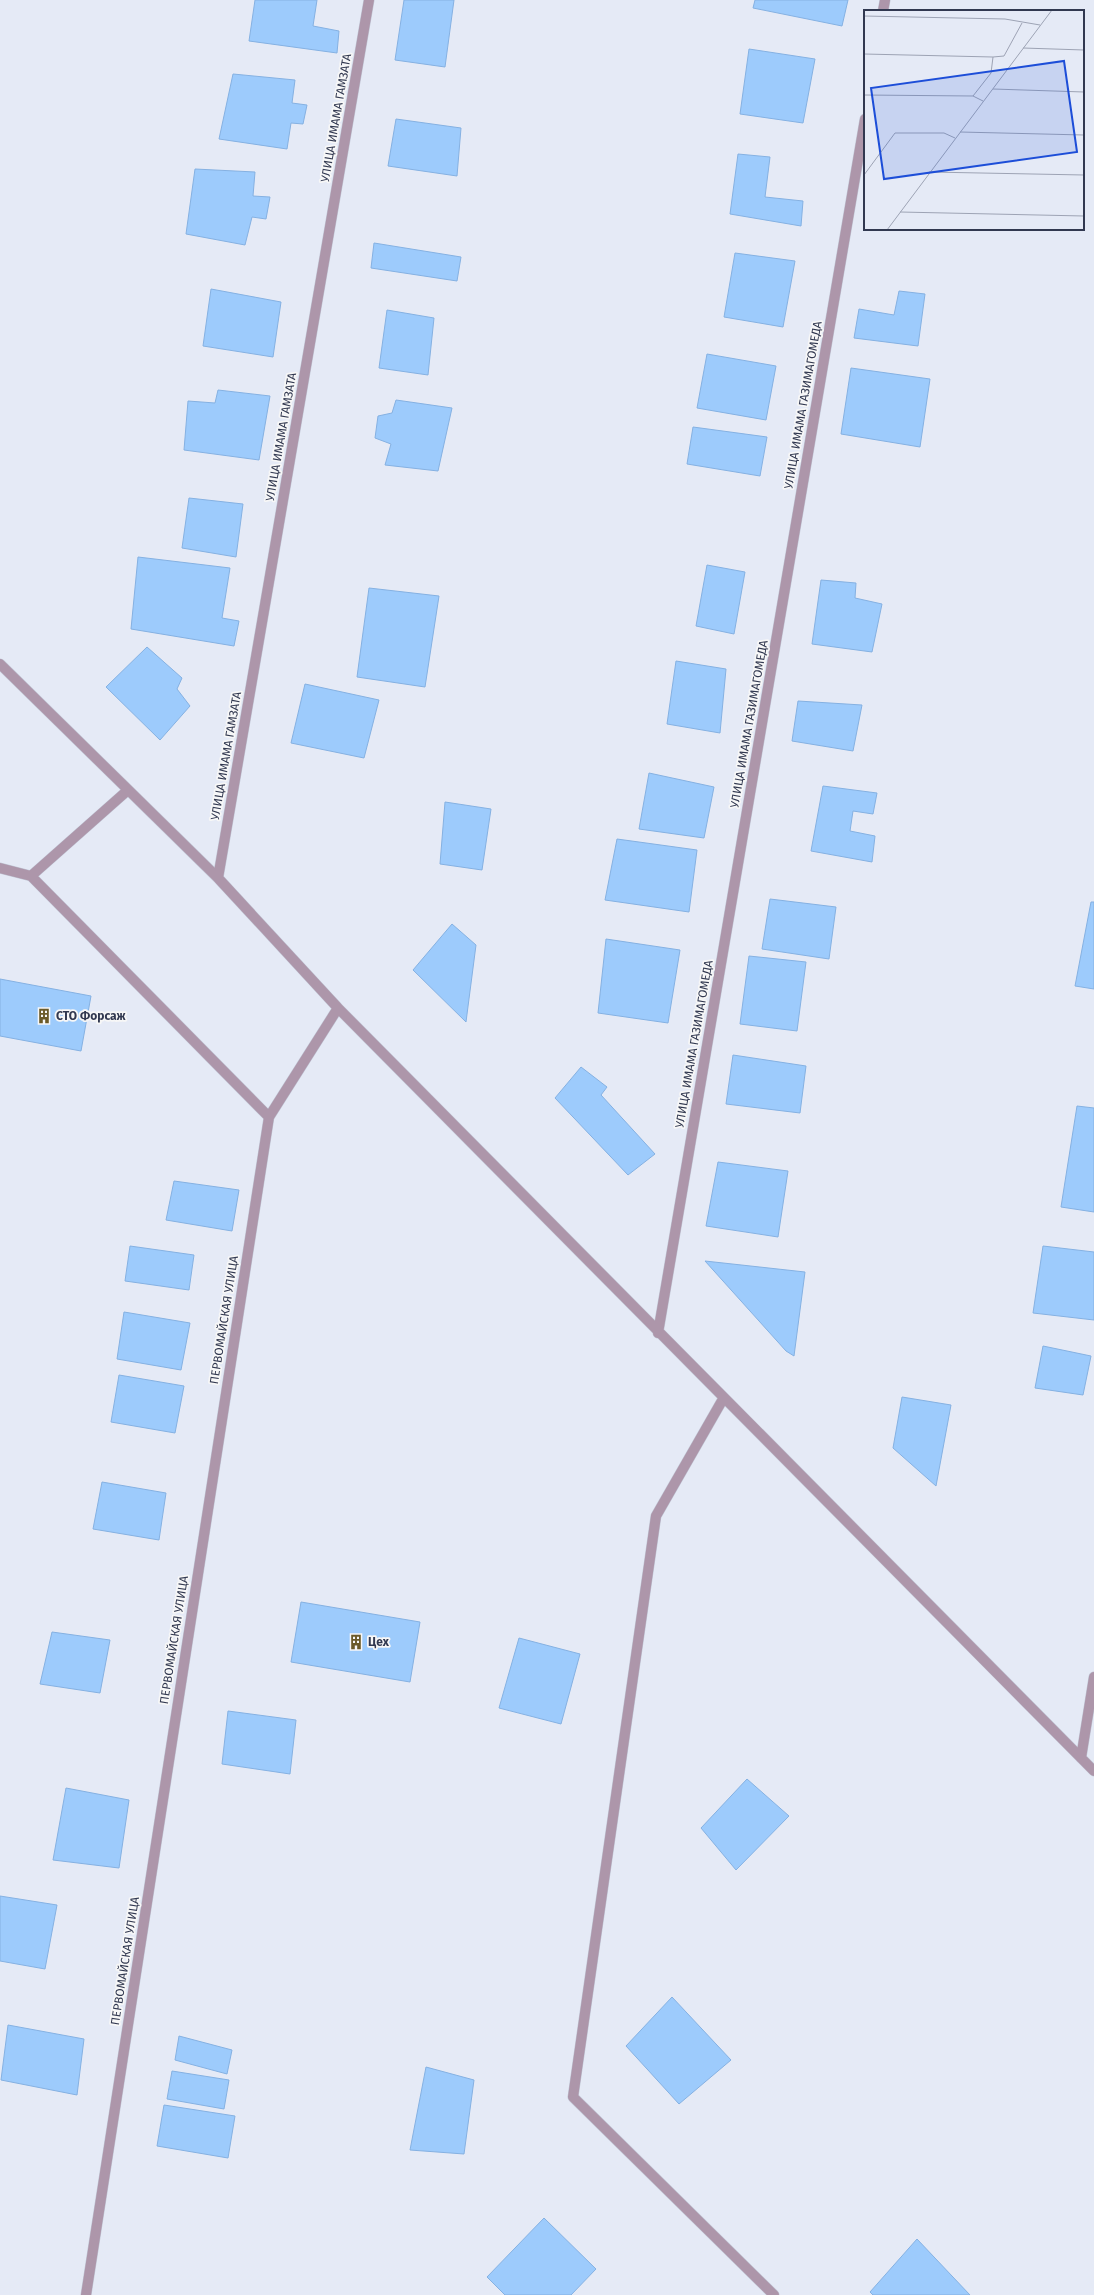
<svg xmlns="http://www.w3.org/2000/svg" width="1094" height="2295" font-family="'Fira Sans',sans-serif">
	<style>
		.building { fill: #9dcbfc; stroke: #85b1e2 }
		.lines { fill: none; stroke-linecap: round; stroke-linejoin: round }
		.minor-casing { stroke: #c1c6d5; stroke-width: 11 }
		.minor { stroke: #ad96aa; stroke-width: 10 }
		.labels { text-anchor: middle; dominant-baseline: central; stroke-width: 3.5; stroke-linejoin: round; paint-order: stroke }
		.street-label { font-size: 12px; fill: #313850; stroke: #f7f7f7 }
		.poi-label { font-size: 12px; font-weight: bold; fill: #313850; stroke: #f7f7f7; text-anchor: start }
		.inset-road { fill: none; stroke: #9da3b4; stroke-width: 1 }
		.view { fill: #1d4ed8; fill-opacity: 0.15; stroke: #1d4ed8; stroke-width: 2 }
		.inset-edge { fill: none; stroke: #313850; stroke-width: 2 }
	</style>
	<rect width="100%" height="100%" fill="#e5eaf6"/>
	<path class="building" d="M255 0H317L313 26 339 31 337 53 249 41Z
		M404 0H454L445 67 395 60Z
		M755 0H848L842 26 753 8Z
		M749 49 815 59 803 123 740 114Z
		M233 74 295 80 292 103 307 105 303 124 291 123 287 149 219 139Z
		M396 119 461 128 457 176 388 166Z
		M738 154 770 157 765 197 803 201 801 226 730 214Z
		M195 169 255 172 253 196 270 197 266 219 252 217 245 245 186 234Z
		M374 243 461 257 457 281 371 268Z
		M735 253 795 261 783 327 724 317Z
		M211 289 281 302 273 357 203 346Z
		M899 291 925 294 918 346 854 338 859 309 894 315Z
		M387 310 434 318 428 375 379 368Z
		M707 354 776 366 766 420 697 408Z
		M851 368 930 379 920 447 841 434Z
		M218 390 270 396 259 460 184 450 188 401 215 403Z
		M396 400 452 408 438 471 385 465 391 444 375 438 378 416 392 413Z
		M693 427 767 437 760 476 687 464Z
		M189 498 243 504 236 557 182 548Z
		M138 557 230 568 222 618 239 621 234 646 131 629Z
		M707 565 745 572 734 634 696 626Z
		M821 580 856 583 855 598 882 604 872 652 812 644Z
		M369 588 439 596 425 687 357 677Z
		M147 647 182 678 177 689 190 706 160 740 106 687Z
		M676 661 726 669 720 733 667 724Z
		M305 684 379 700 364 758 291 743Z
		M798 701 862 705 853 751 792 741Z
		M649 773 714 787 704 838 639 829Z
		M823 786 877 793 873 814 853 811 850 831 875 836 872 862 811 851Z
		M445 802 491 809 482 870 440 864Z
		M617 839 697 850 689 912 605 900Z
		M770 899 836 907 829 959 762 949Z
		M1091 902H1094V989L1075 986Z
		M452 924 476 945 466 1022 413 970Z
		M606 939 680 950 668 1023 598 1013Z
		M749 956 806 962 797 1031 740 1024Z
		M0 979 91 996 81 1051 0 1036Z
		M733 1055 806 1066 800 1113 726 1104Z
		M581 1067 607 1087 601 1095 655 1154 628 1175 555 1098Z
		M1077 1106 1094 1108V1212L1061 1207Z
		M718 1162 788 1171 778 1237 706 1226Z
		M174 1181 239 1190 232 1231 166 1220Z
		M130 1246 194 1255 189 1290 125 1281Z
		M1043 1246 1094 1252V1320L1033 1313Z
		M705 1261 805 1272 794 1356 786 1351Z
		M124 1312 190 1323 181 1370 117 1359Z
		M1043 1346 1091 1356 1083 1395 1035 1388Z
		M119 1375 184 1386 175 1433 111 1422Z
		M902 1397 951 1405 936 1486 893 1448Z
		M102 1482 166 1493 159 1540 93 1529Z
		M301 1602 420 1622 410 1682 291 1662Z
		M52 1632 110 1640 100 1693 40 1684Z
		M519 1638 580 1654 561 1724 499 1708Z
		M228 1711 296 1720 290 1774 222 1764Z
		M747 1779 789 1816 736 1870 701 1828Z
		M66 1788 129 1800 119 1868 53 1860Z
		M0 1896 57 1905 45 1969 0 1961Z
		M672 1997 731 2060 679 2104 626 2046Z
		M8 2025 84 2039 77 2095 1 2080Z
		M179 2036 232 2050 227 2074 175 2060Z
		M426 2067 474 2080 464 2154 410 2150Z
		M172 2071 229 2080 224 2109 167 2099Z
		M164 2105 235 2116 228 2158 157 2146Z
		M544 2218 596 2269 571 2295H505L487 2277Z
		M917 2239 970 2295H873L870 2292Z"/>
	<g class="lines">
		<g class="minor-casing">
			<path id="minor" d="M883 11 885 0
				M0 664 218 878 338 1008 1094 1771
				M0 868 31 876 269 1117
				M31 876 128 790
				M218 878 369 0
				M658 1333 865 119
				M723 1399 656 1516 573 2097 774 2295
				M1081 1758 1094 1677
				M86 2295 269 1117 338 1008"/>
		</g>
		<use href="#minor" class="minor"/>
	</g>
	<defs>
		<g id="building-bare" transform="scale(1.2)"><path d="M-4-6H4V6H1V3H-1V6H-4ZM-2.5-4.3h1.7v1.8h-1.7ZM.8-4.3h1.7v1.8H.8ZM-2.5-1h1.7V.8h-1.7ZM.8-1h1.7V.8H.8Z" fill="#6b5a28" stroke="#f7f7f7" stroke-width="2.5" paint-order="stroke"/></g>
	</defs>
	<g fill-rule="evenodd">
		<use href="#building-bare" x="44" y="1016"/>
		<use href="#building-bare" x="356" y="1642"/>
	</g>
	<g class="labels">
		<g class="street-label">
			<text transform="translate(336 118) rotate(-80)">УЛИЦА ИМАМА ГАМЗАТА</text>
			<text transform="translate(803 405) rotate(-80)">УЛИЦА ИМАМА ГАЗИМАГОМЕДА</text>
			<text transform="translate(281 437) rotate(-80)">УЛИЦА ИМАМА ГАМЗАТА</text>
			<text transform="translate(749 724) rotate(-80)">УЛИЦА ИМАМА ГАЗИМАГОМЕДА</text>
			<text transform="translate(226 756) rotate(-80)">УЛИЦА ИМАМА ГАМЗАТА</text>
			<text transform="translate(694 1044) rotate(-80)">УЛИЦА ИМАМА ГАЗИМАГОМЕДА</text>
			<text transform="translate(224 1320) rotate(-81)">ПЕРВОМАЙСКАЯ УЛИЦА</text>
			<text transform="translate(174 1640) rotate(-81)">ПЕРВОМАЙСКАЯ УЛИЦА</text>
			<text transform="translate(125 1961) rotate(-81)">ПЕРВОМАЙСКАЯ УЛИЦА</text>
		</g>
		<g class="poi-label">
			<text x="56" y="1016">СТО Форсаж</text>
			<text x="368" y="1642">Цех</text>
		</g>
	</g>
	<g transform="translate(864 10)">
		<rect width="220" height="220" fill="#e5eaf6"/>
		<path class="inset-road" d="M0 6 141 9 176 15M159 38 220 40M0 44 129 47M129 79 220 82M0 85 109 86 119 91M109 86 127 63 129 47 140 46 158 13M96 122 220 125M65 162 220 165M0 165 31 123H80L91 128M36 202 220 206M23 220 188 0"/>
		<path class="view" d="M200 51 213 142 20 169 7 78Z"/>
		<rect width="220" height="220" class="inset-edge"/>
	</g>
</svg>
